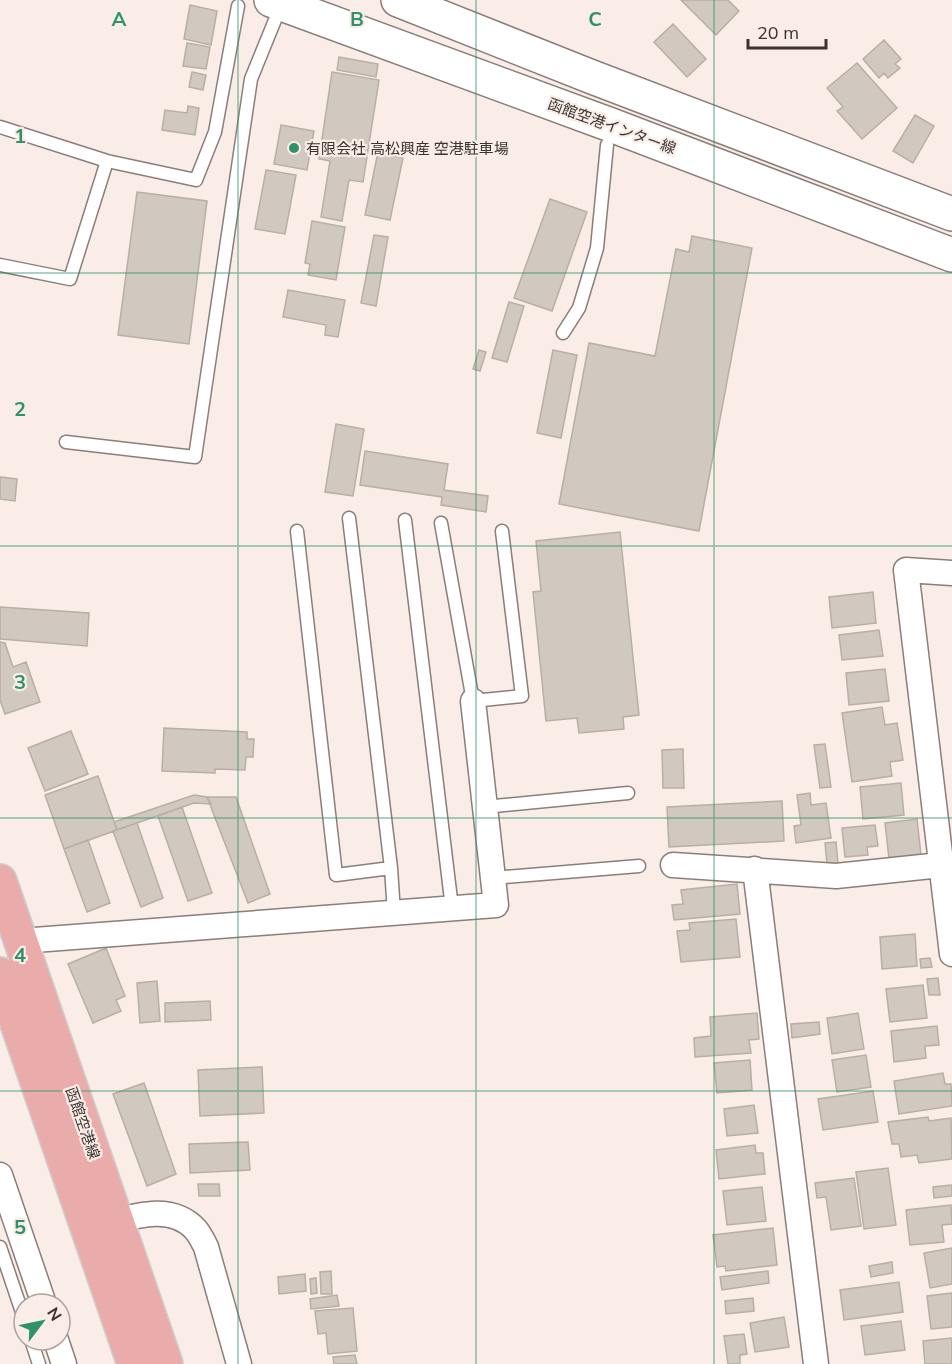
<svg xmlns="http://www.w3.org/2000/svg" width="952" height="1364" font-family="Mulish,'Noto Sans JP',sans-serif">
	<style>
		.building { fill: #d1c8bf; stroke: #b7afa6; stroke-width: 1.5 }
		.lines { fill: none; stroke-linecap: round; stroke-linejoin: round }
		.service-casing { stroke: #8a7e79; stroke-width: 15 }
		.minor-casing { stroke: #8a7e79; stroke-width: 27 }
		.secondary-casing { stroke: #8a7e79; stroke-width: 36 }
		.primary-casing { stroke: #cfcece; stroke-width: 36 }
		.service { stroke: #fff; stroke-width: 12 }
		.minor { stroke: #fff; stroke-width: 24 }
		.secondary { stroke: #fff; stroke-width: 33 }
		.primary { stroke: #eaacaa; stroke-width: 33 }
		.grid { fill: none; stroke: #2f926c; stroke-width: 1.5; stroke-opacity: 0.55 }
		.poi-dot { fill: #2f926c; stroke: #faede7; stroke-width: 2 }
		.labels { text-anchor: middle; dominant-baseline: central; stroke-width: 4.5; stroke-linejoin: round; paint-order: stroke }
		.street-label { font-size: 15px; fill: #393432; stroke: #faede7 }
		.poi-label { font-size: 15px; fill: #393432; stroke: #faede7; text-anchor: start }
		.grid-label { font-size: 20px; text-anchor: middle; font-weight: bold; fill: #2f926c; stroke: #faede7; stroke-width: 4.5; stroke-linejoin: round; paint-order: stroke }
	</style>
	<rect width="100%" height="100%" fill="#faede7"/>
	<path class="building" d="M681 0H728L739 11 716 35Z
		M190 5 217 11 211 45 184 39Z
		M673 24 706 59 687 77 654 42Z
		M884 40 901 59 895 64 900 68 888 78 884 73 879 78 863 59Z
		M187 43 210 47 206 69 183 66Z
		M339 57 378 64 376 77 337 70Z
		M857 63 897 108 862 139 837 111 843 107 827 88Z
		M192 72 206 75 203 90 189 87Z
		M332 72 379 80 363 182 349 180 342 221 321 217 330 161 319 159Z
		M188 106 199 108 195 135 162 130 165 110 187 113Z
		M915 115 934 126 913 163 893 151Z
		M281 125 314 131 307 170 274 164Z
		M378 152 403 158 390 220 365 215Z
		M266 170 296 175 285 234 255 229Z
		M137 192 207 201 189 344 118 335Z
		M550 199 587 212 552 311 514 298Z
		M312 221 345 227 336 280 308 275 310 264 305 263Z
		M374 235 388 237 376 306 361 303Z
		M692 236 752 248 699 531 559 504 589 343 655 356 676 249 689 252Z
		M288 290 345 300 338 337 325 335 326 325 283 317Z
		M509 302 524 306 507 362 492 358Z
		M479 350 486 352 480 371 473 369Z
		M553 350 577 355 561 438 537 433Z
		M336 424 364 429 353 496 325 492Z
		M365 451 448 464 444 490 488 496 486 512 441 505 442 497 360 485Z
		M0 477 17 479 15 501 0 499Z
		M620 532 639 715 623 717 624 729 579 733 577 718 546 721 533 592 541 591 536 541Z
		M873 592 876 623 832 628 829 597Z
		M0 607 89 613 87 646 0 639Z
		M879 630 883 656 842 660 839 635Z
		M0 642 5 643 13 667 26 662 40 702 5 714 0 700Z
		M885 669 889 701 849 705 846 673Z
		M882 707 885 725 897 723 903 760 890 762 892 776 852 782 842 713Z
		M164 728 247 732V739H254L253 757H246L245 770 215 769V773L162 771Z
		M71 731 88 774 45 791 28 748Z
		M825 744 831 787 820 788 814 745Z
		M683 749 684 788H663L662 750Z
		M98 776 117 830 64 849 45 795Z
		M901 783 904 815 863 819 860 787Z
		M810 793 811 805 826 803 831 838 796 843 794 826 801 825 797 795Z
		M194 795 207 797 211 804 194 803 117 830 114 822Z
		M207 797H236L270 894 248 903Z
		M782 801 784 841 669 847 667 807Z
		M182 807 212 893 188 901 158 816Z
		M917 819 921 855 889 859 885 823Z
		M137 823 163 898 141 907 113 831Z
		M875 825 878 846 867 847 868 855 845 857 842 828Z
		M88 840 110 903 87 912 64 849Z
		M836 842 838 863 827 864 825 843Z
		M737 884 740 914 674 920 672 905 683 904 681 890Z
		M736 919 740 957 681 962 677 931 690 930 689 923Z
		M915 934 917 966 882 969 880 937Z
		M106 948 125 996 116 1000 121 1011 93 1023 68 964Z
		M930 958 932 967 921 968 920 959Z
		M938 978 940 995H929L927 979Z
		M157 981 160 1021 140 1023 137 983Z
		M923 985 927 1018 890 1022 886 989Z
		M210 1001 211 1020 165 1022V1003Z
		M757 1013 759 1039 749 1040 751 1053 695 1057 694 1038 711 1036 710 1017Z
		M858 1013 864 1049 832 1054 827 1018Z
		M819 1022 820 1034 792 1038 791 1024Z
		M937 1026 939 1045 925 1046 926 1058 894 1062 891 1031Z
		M866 1055 871 1087 837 1092 832 1060Z
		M750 1060 752 1090 717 1093 714 1063Z
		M262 1067 264 1113 200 1116 198 1070Z
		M943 1073 945 1084H951L952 1106 899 1114 894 1081Z
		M144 1083 176 1174 147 1186 113 1094Z
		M873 1091 878 1122 823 1130 818 1099Z
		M754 1105 758 1133 727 1136 724 1109Z
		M928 1117 929 1121 951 1118 952 1159 919 1163 917 1155 901 1157 899 1144H892L888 1122Z
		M248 1142 250 1170 190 1173 189 1144Z
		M755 1145 756 1153H763L765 1174 719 1179 716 1150Z
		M888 1168 896 1225 864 1229 856 1172Z
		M854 1178 861 1226 831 1230 826 1197 817 1198 815 1183Z
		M198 1184H219L220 1196H199Z
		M952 1185V1196L934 1198 933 1187Z
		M762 1187 766 1221 727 1225 723 1191Z
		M951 1205 952 1224 942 1225 944 1242 910 1245 906 1210Z
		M773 1228 777 1265 726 1271 725 1266 717 1267 713 1235Z
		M952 1248V1284L930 1288 924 1253Z
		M892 1262 893 1273 871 1277 869 1266Z
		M331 1271 332 1294H321L320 1272Z
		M768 1271 769 1283 722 1290 720 1277Z
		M305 1274 306 1291 279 1294 278 1277Z
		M316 1278 317 1293 311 1294 310 1279Z
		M899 1282 903 1312 844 1320 840 1290Z
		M952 1293V1327L931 1329 927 1296Z
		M337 1295 339 1306 311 1309 310 1299Z
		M753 1298 754 1311 726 1314 725 1301Z
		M353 1308 357 1351 328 1354 326 1333 318 1334 315 1311Z
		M784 1317 789 1347 755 1352 750 1323Z
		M901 1321 905 1350 865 1355 861 1326Z
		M744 1334 747 1354 740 1355V1364H728L724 1336Z
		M952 1338V1364H925L923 1341Z
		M355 1355 357 1364H334L333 1357Z"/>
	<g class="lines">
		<g class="service-casing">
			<path id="service" d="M0 127 107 161 196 180 215 132 238 6
				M0 265 70 279 107 161
				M563 333 579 308 597 248 607 145
				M66 442 195 457 251 79 275 20
				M349 518 391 868
				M405 520 452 908
				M441 523 473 701 522 696 502 531
				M297 531 336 875 391 868 394 913
				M484 807 628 793
				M492 878 639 866
				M0 1247 24 1318
				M31 1340 39 1364"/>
		</g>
		<g class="minor-casing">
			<path id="minor" d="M952 573 906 570 952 954
				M673 865 836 876 941 865
				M755 869 816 1364
				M21 941 496 905 473 701
				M0 1175 44 1304
				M101 1225C132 1217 171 1202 196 1230 200 1235 203 1241 206 1247L239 1364
				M56 1340 64 1364"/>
		</g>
		<g class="secondary-casing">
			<path id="secondary" d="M271 0 611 125 952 255
				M398 0 592 77 952 214"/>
		</g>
		<g class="primary-casing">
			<path id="primary" d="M0 881 166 1364
				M0 974 134 1364"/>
		</g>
		<use href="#service" class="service"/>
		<use href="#minor" class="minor"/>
		<use href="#secondary" class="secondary"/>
		<use href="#primary" class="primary"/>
	</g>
	<path class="grid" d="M238 0V1364M476 0V1364M714 0V1364M0 273H952M0 546H952M0 818H952M0 1091H952"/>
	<circle class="poi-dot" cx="294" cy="148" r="6"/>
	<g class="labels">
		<g class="street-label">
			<text transform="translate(612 126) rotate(20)">函館空港インター線</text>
			<text transform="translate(83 1123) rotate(71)">函館空港線</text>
		</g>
		<g class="poi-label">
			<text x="306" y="148">有限会社 高松興産 空港駐車場</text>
		</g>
	</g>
	<g class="grid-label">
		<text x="119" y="26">A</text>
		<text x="357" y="26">B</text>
		<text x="595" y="26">C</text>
		<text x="20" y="143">1</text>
		<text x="20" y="416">2</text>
		<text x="20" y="689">3</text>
		<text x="20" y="962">4</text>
		<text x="20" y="1234">5</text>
	</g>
	<g transform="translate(42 1322) rotate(58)"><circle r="28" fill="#faede7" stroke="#ada39f" stroke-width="1.5"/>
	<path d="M0-4.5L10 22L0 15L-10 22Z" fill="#2f926c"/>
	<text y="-9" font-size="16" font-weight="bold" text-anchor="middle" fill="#393432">N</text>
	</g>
	<path d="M748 39v9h78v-9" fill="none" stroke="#393432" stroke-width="3"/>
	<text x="757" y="39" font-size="18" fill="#393432" stroke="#faede7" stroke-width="4.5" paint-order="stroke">20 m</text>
</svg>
